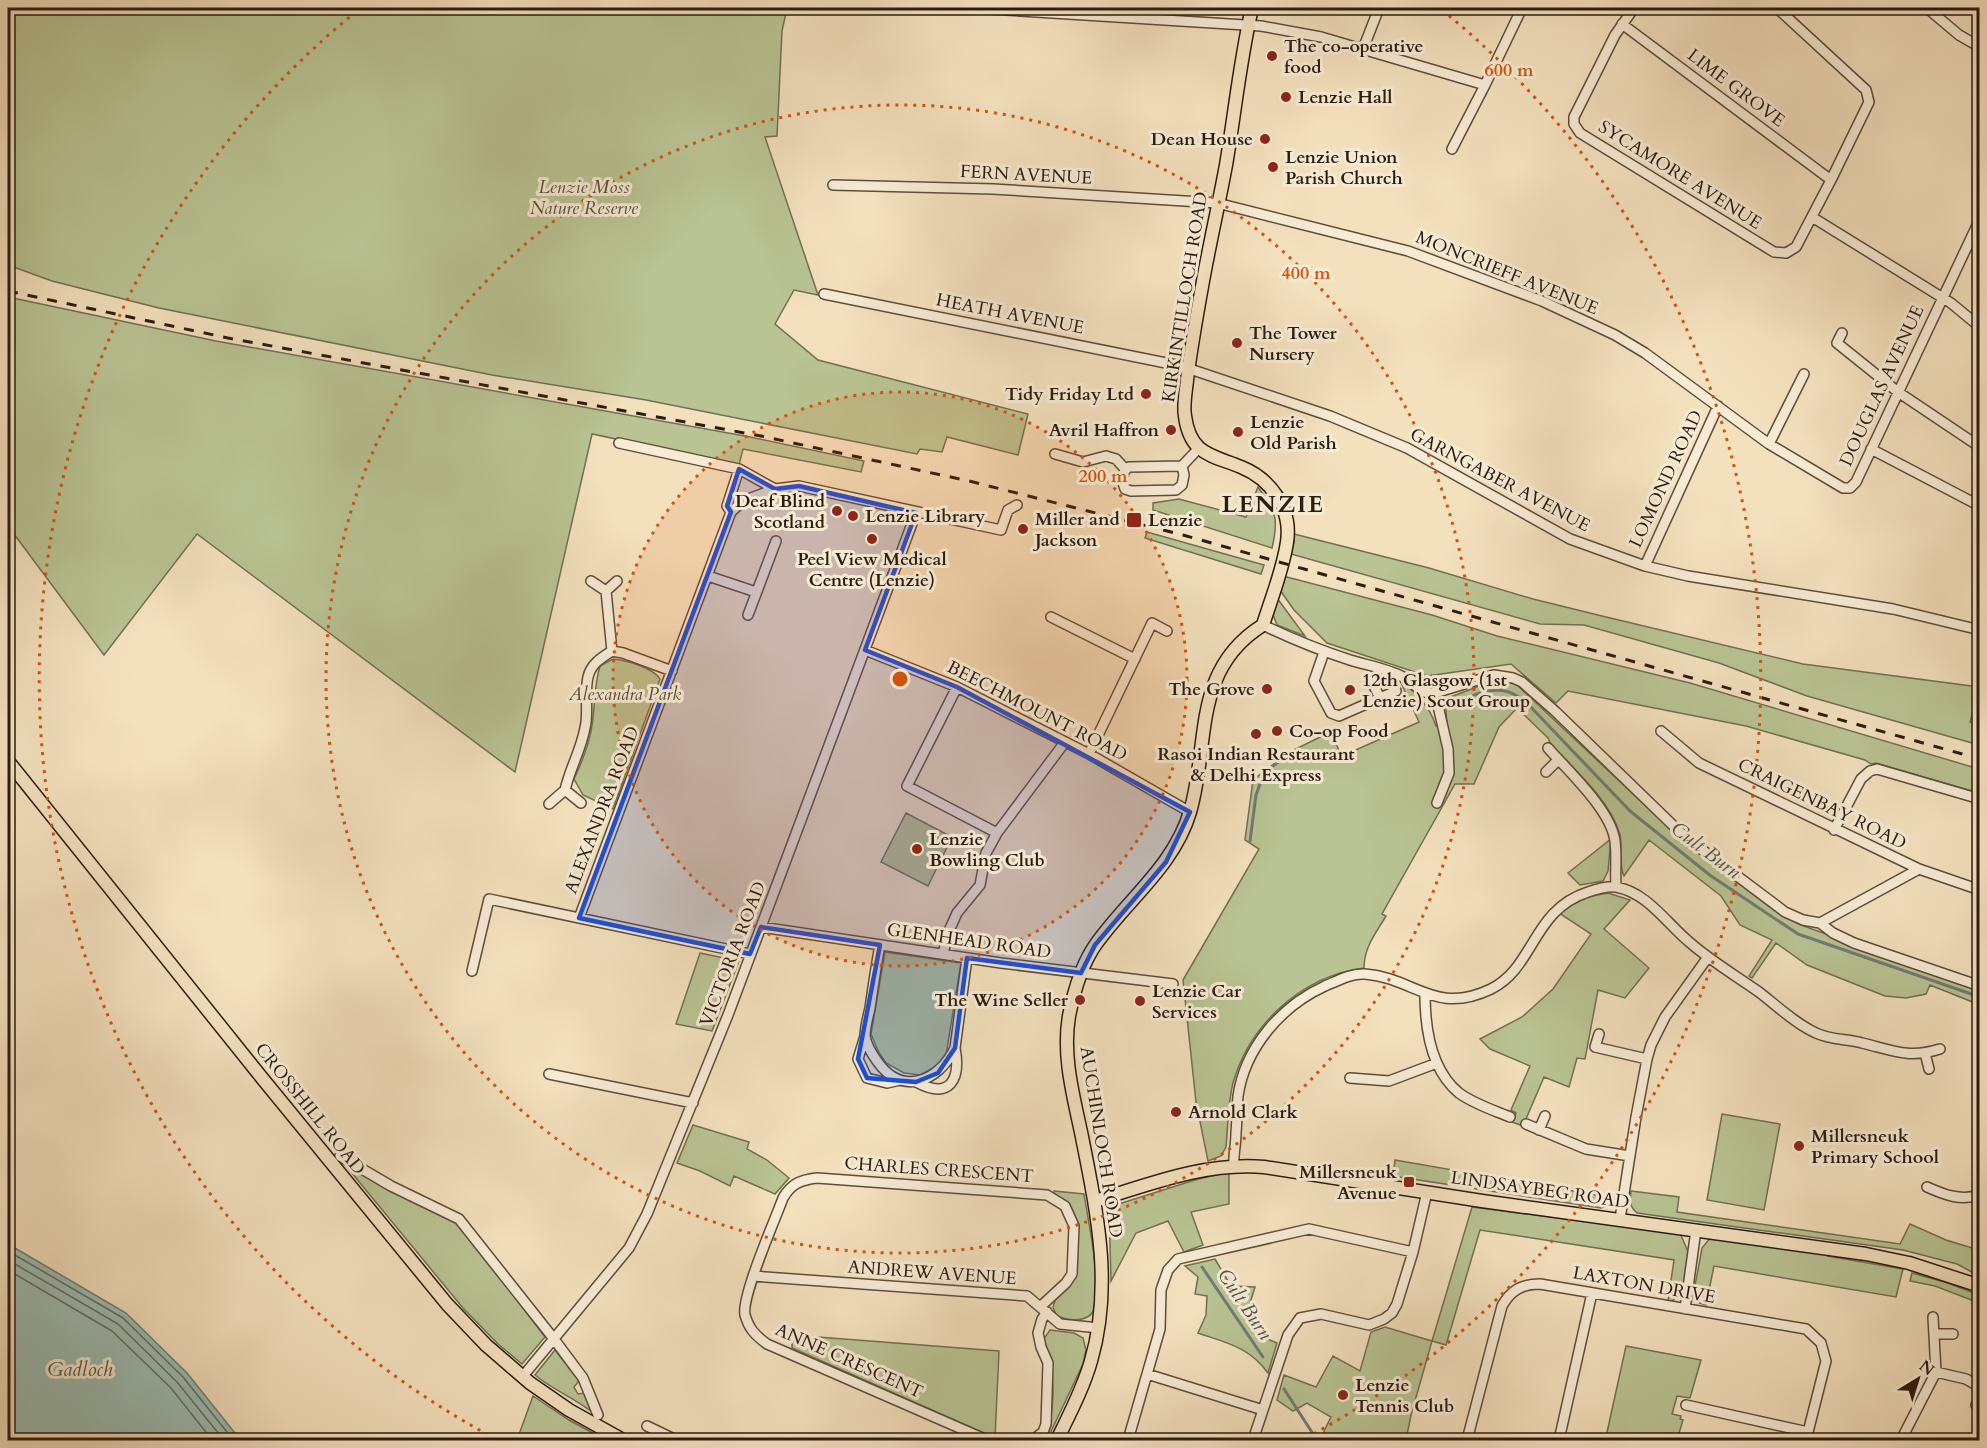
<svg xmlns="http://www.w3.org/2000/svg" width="1987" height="1448" font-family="Cardo,serif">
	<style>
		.green { fill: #b9c393; stroke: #726f52; stroke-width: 1.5 }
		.water { fill: #9bbdb5; stroke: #6f7c73; stroke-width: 1.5 }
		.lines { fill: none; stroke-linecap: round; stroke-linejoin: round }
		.shore { stroke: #646c63; stroke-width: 1.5 }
		.stream { stroke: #6f7c73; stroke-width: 3 }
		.minor-casing { stroke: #5e4c3c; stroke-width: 12 }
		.major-casing { stroke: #2c1b11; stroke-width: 15 }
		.minor { stroke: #f7ebd4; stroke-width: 9 }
		.major { stroke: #f3e0bd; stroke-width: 12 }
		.rail { stroke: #2c1b11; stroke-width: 3; stroke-dasharray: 10 10; stroke-linecap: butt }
		.marked { fill: #1d4ed8; fill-opacity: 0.2; stroke: #1d4ed8; stroke-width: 4.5; stroke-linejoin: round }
		.ring { fill: none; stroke: #d5530c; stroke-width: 3; stroke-dasharray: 3 6 }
		.poi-dot { fill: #8f2418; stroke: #f7ebd4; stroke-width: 2 }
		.labels { text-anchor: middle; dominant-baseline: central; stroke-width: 6; stroke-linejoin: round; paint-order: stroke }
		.poi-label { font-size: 18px; font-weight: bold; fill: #2c1b11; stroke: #f7ebd4; text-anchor: start }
		.street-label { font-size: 18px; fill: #2c1b11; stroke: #f7ebd4 }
		.park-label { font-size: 18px; font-style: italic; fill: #564d38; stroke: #f7ebd4 }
		.water-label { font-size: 20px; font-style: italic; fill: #53544a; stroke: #f7ebd4 }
		.district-label { font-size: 24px; font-weight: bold; letter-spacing: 1.5px; fill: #2c1b11; stroke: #f7ebd4 }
		.centre { fill: #d5530c; stroke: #f7ebd4; stroke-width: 3 }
		.ring-label { font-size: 18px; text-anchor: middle; font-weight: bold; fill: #d5530c; stroke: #f7ebd4; stroke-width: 6; stroke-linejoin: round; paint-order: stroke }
	</style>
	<rect width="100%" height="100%" fill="#f3e0bd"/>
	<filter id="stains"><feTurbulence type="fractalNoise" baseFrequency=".00333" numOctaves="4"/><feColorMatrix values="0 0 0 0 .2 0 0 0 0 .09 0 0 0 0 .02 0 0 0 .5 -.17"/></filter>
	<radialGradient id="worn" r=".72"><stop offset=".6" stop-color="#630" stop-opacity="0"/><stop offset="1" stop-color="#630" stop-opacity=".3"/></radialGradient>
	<path class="green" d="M8 8H787L782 31 777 136 765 137 818 295 794 290 775 324 818 360 1028 414 1018 455 947 437 942 452 920 449 917 454 646 400 492 375 159 308 52 281 8 265Z
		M8 297 216 341 745 436 864 461 861 472 743 449 739 465 592 434 515 772 197 534 104 655 8 526Z
		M1258 487C1276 511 1279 519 1272 548L1153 510V503L1179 499 1246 517Z
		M1147 532 1264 565 1261 574 1145 538Z
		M1294 534 1429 568 1533 599 1602 616 1803 664 1979 687V712H1973L1970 722 1979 725V745L1807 696 1719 663 1584 625 1540 624 1291 554 1294 542Z
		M1283 576 1432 615 1497 636 1690 683 1979 769V793L1876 763 1871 764 1865 760 1746 726 1568 691 1556 703 1511 664 1427 676 1327 643 1294 610 1280 590Z
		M1277 598 1305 636 1277 625 1273 615Z
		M613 659C625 660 654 668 660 679L613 809 583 795 574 779C582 762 589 745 592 726 595 706 594 686 600 666Z
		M1495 680 1516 684 1681 839 1782 915 1801 925 1979 989 1980 1005 1930 985 1926 994 1906 998 1885 996 1807 965 1776 943 1752 978 1749 976 1772 940 1740 925 1721 896 1649 840 1624 876C1618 863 1623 848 1620 835 1611 801 1574 769 1551 745L1548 738 1517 708 1499 727 1474 784H1455L1382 914 1386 916C1376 933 1364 947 1364 968 1302 976 1250 1024 1233 1083 1228 1103 1228 1126 1226 1147L1221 1156 1208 1161 1196 1102 1183 980 1259 849 1245 840 1253 780 1288 753 1330 732 1342 756 1419 722 1401 683C1417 691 1431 710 1436 726L1447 724 1445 699Z
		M906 813 952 837 928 886 881 862Z
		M1611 839 1608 871 1603 881 1580 885 1568 873Z
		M1608 893 1630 900 1604 929 1649 968 1625 998 1598 990 1585 1059 1577 1058 1569 1087 1544 1077 1523 1126 1512 1122 1516 1113 1511 1110 1530 1066 1490 1049 1480 1039 1522 1017 1553 989 1591 934 1559 913 1581 898Z
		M885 952 961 963 946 1055 935 1067 920 1075 904 1073 886 1063 878 1051 871 1034Z
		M700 953 739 961 712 1031 676 1024Z
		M1722 1114 1780 1124 1764 1210 1707 1200Z
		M693 1125 749 1142 747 1149 767 1160 789 1178 775 1194 734 1176 730 1186 700 1171 677 1163Z
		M1395 1160 1614 1198 1611 1205 1601 1208 1393 1176Z
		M342 1161 457 1221 545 1337 522 1364 498 1344 463 1308Z
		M1229 1172V1204L1191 1212 1203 1245 1184 1252 1168 1221 1136 1233 1111 1281 1109 1207 1198 1179Z
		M1054 1191 1084 1194C1089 1225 1096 1256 1096 1287 1096 1293 1097 1300 1095 1306 1092 1323 1068 1322 1056 1315L1053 1307 1056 1298 1075 1277 1078 1224 1069 1204 1054 1194Z
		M1631 1191 1679 1197 1677 1212 1900 1244 1910 1224 1946 1240 1979 1250V1276L1957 1264 1903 1250 1637 1213C1629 1206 1630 1201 1631 1191Z
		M1472 1207 1680 1233 1689 1254 1682 1292 1672 1301H1668L1674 1260 1480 1230 1446 1345 1432 1341 1411 1415 1406 1440H1327L1324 1431 1331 1417 1307 1403 1293 1411 1277 1400 1284 1375 1316 1387 1333 1356 1360 1371 1371 1332 1385 1327 1432 1341Z
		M1711 1237 1828 1254V1256L1903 1269 1896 1297 1714 1266 1706 1305 1699 1303 1694 1291 1702 1248Z
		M1215 1259 1231 1286 1255 1287 1248 1310 1263 1337 1277 1343 1268 1373C1249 1347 1227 1343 1198 1333L1206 1315 1207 1296 1195 1294 1198 1277 1185 1266Z
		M1912 1273 1948 1283 1979 1295V1303L1935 1286 1910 1281Z
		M1050 1330 1074 1333 1083 1338 1086 1350 1083 1364 1047 1440H1042C1058 1412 1055 1370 1043 1340Z
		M792 1335 999 1351 995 1438 792 1348Z
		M1626 1346 1701 1360 1690 1398 1677 1396 1672 1414 1681 1416 1680 1419 1683 1420 1677 1440H1623L1606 1437Z
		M555 1350 579 1381 574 1387 578 1394 585 1393 592 1412C573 1397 553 1390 535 1375Z
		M533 1396 569 1420 606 1440H517Z"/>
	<path class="water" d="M8 1244 126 1313 187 1373 235 1433 231 1440H8Z"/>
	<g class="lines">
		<path class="shore" d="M8 1251 123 1318 183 1377 227 1432 226 1440
			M8 1260 118 1324 177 1382 219 1434V1440
			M8 1270 112 1331 171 1388 209 1436 210 1440"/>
		<path class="stream" d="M1450 707C1468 697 1489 686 1509 692 1515 694 1521 699 1526 702L1630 811 1711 876 1798 934 1980 997
			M1250 841 1256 795 1264 773 1286 756H1312L1330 751 1338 753
			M1202 1267 1263 1357
			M1284 1389 1317 1440"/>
		<g class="minor-casing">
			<path id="minor" d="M974 8 1261 26 1321 37 1485 85
				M1634 8 1615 35 1574 117V124L1580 133 1774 252 1786 253 1796 247 1831 180 1869 102 1866 90 1777 8
				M1927 8 1959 35 1980 47
				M1622 24 1831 180
				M1363 49 1379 8
				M1452 149 1485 85 1522 8
				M833 185 993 189 1217 203 1408 251 1542 301 1615 335 1645 353 1769 444 1843 488H1850L1856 482 1980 219
				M1812 217 1951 303 1980 327
				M824 294 1181 366 1330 416 1407 448 1570 539 1645 566 1688 576 1893 609 1980 630
				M1842 333 1837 343 1898 392 1980 447
				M619 443 739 469 775 489 799 486 1001 530 1008 510 1017 505
				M1769 444 1804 374
				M1871 449 1980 506
				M1055 454 1083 462 1106 456 1116 459 1125 469
				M1182 466 1184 475 1182 485 1176 490 1131 491 1125 489C1122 482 1121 472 1129 467L1182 466 1199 448
				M731 512 743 501 775 489
				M1645 566 1718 406
				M708 576 756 592
				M591 581 606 591 617 581
				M606 591 612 651
				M748 615 776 541
				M1051 617 1135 659
				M1263 625C1292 639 1319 650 1350 660 1366 665 1389 669 1403 677 1416 683 1419 695 1435 693L1448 749 1449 773 1437 803
				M865 650 957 687 1089 754 1190 812
				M1324 652 1314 681 1331 713 1339 716 1396 691
				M1373 684 1380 698
				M957 687 907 786 997 833
				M1435 693 1494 675 1513 678 1522 682 1556 712 1684 836 1785 912 1803 920 1820 923 1833 933 1854 943 1980 986
				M1661 731 1699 763 1919 869 1980 890
				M1548 748C1568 771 1611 810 1615 841 1617 856 1615 872 1616 887
				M1089 754 1152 623 1167 631
				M1546 772 1558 760
				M565 790C570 768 581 750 585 728 589 712 584 694 588 677 591 664 601 658 612 651L623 653 672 671
				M549 804 565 790 581 803
				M1834 830 1861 779 1870 771 1877 769 1980 799
				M579 918 731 512 727 506 739 469
				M1820 923 1919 869
				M761 927 1001 963 1173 984
				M880 945C876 966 873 987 870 1008 868 1017 865 1027 865 1036 866 1044 872 1054 877 1061 901 1096 938 1083 955 1048L967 958
				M943 954 948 933 957 913 980 885 986 853 997 833 1065 742
				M472 971 489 899 750 954
				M1425 994C1425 1028 1431 1070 1459 1093 1474 1104 1493 1110 1510 1117
				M1599 1034 1595 1047 1647 1059
				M865 1036 858 1059 867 1078 887 1083 900 1080
				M1925 1053 1929 1069
				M549 1074 693 1103
				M1350 1078 1389 1081 1437 1063
				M916 1082C950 1100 961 1080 955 1048
				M1526 1124 1586 1149 1630 1156
				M1539 1130 1545 1116
				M340 1156 391 1186 459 1219 554 1339 583 1378 598 1415
				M1234 1166C1233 1156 1236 1144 1236 1133 1237 1121 1237 1108 1238 1096 1245 1048 1281 1006 1325 986 1337 981 1351 973 1365 974 1415 978 1435 1016 1491 989 1535 967 1532 910 1588 892 1597 889 1608 886 1616 887 1646 892 1666 922 1687 940 1709 960 1735 975 1759 992 1777 1006 1796 1024 1816 1033 1830 1040 1848 1039 1862 1043 1892 1050 1908 1059 1940 1049
				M1927 1187C1945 1195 1960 1201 1980 1195
				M1620 1219 1636 1117 1647 1059 1651 1045 1665 1017 1708 957
				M753 1276 1027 1296 1060 1324 1099 1328
				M1685 1309 1696 1230
				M1935 1334H1953
				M1936 1372 1966 1379 1980 1387
				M1147 1374 1263 1410
				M523 1376 629 1248 647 1214 728 1015 916 513
				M1686 1405 1808 1432
				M1976 1405 1980 1400
				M647 1426 676 1440
				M987 1440 767 1344C755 1335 749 1329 745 1315 741 1297 775 1220 783 1198 791 1184 800 1180 817 1178L1047 1195 1065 1206 1074 1226 1072 1274 1066 1283 1040 1307
				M1033 1440 1043 1432 1046 1424 1048 1363 1041 1347 1038 1333 1042 1319 1047 1312
				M1128 1440 1160 1329 1161 1290 1168 1270 1178 1259 1309 1229 1413 1252
				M1253 1440 1288 1335 1300 1318 1321 1314 1369 1325 1384 1319 1392 1313 1397 1304 1413 1252 1427 1192
				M1467 1440 1502 1306C1511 1290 1522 1284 1540 1284L1806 1329 1821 1343 1826 1361 1806 1440
				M1559 1440 1592 1293
				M1901 1440 1936 1372 1933 1317"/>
		</g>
		<g class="major-casing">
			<path id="major" d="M8 761 262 1078 447 1304 486 1345 530 1383 569 1410 623 1440
				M1095 1201C1150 1184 1206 1162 1264 1167L1482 1201 1866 1254 1909 1263 1980 1286
				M1057 1440C1069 1415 1083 1389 1091 1361 1113 1285 1097 1213 1082 1137 1074 1098 1062 1057 1069 1016 1074 991 1081 965 1096 944 1127 900 1174 866 1190 812 1210 744 1191 670 1263 625 1271 599 1283 570 1287 542 1292 509 1271 479 1241 467 1212 455 1190 455 1185 416 1183 405 1186 391 1187 380 1191 347 1197 314 1203 281 1210 242 1219 203 1226 165 1235 112 1240 60 1252 8"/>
		</g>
		<use href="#minor" class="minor"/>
		<use href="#major" class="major"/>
		<path class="rail" d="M8 291 228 338 761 436 969 481 1183 535 1980 759"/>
	</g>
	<path class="marked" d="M739 469 775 489 799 486 916 513 865 650 957 687 1190 812 1166 862 1095 945 1081 973 967 958 955 1048 938 1073 916 1082 867 1078 858 1059 880 945 761 927 750 954 579 918 731 512 727 506Z"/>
	<circle cx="900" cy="679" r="287" fill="#d5530c" fill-opacity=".12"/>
	<g class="ring">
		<circle cx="900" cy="679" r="287"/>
		<circle cx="900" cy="679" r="574"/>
		<path d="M496 1439A861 861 0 0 1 358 10M1442 10A861 861 0 0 1 1304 1439"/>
	</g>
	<g class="poi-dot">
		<circle cx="1272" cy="56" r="6"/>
		<circle cx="1286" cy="97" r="6"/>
		<circle cx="1265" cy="139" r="6"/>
		<circle cx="1273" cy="167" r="6"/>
		<circle cx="1237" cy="343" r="6"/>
		<circle cx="1146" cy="394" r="6"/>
		<circle cx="1171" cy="430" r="6"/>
		<circle cx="1238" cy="432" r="6"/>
		<circle cx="837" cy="511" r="6"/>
		<circle cx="853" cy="516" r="6"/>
		<rect x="1126" y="512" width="16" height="16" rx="3"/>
		<circle cx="1023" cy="529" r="6"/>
		<circle cx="872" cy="539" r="6"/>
		<circle cx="1267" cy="689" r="6"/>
		<circle cx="1350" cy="690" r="6"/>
		<circle cx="1277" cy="731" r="6"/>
		<circle cx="1256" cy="734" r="6"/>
		<circle cx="917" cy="849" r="6"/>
		<circle cx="1080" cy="1000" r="6"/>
		<circle cx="1140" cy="1001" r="6"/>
		<circle cx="1176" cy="1112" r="6"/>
		<circle cx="1799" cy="1146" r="6"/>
		<rect x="1403" y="1176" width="12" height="12" rx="3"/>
		<circle cx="1343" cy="1395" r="6"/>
	</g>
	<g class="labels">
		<g class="poi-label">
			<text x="1284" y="46">The co-operative<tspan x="1284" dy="21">food</tspan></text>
			<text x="1298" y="97">Lenzie Hall</text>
			<text x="1253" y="139" text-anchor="end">Dean House</text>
			<text x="1285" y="157">Lenzie Union<tspan x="1285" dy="21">Parish Church</tspan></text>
			<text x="1249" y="333">The Tower<tspan x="1249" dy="21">Nursery</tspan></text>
			<text x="1134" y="394" text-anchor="end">Tidy Friday Ltd</text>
			<text x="1250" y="422">Lenzie<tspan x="1250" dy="21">Old Parish</tspan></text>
			<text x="1159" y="430" text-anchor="end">Avril Haffron</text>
			<text x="825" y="501" text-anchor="end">Deaf Blind<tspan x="825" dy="21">Scotland</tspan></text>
			<text x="865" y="516">Lenzie Library</text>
			<text x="1035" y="519">Miller and<tspan x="1035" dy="21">Jackson</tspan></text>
			<text x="1148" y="520">Lenzie</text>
			<text x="872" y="559" text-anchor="middle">Peel View Medical<tspan x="872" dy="21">Centre (Lenzie)</tspan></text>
			<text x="1362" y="680">12th Glasgow (1st<tspan x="1362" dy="21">Lenzie) Scout Group</tspan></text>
			<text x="1255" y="689" text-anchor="end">The Grove</text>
			<text x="1289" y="731">Co-op Food</text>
			<text x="1256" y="754" text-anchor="middle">Rasoi Indian Restaurant<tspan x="1256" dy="21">&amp; Delhi Express</tspan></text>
			<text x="929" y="839">Lenzie<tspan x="929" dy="21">Bowling Club</tspan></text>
			<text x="1152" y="991">Lenzie Car<tspan x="1152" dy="21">Services</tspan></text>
			<text x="1068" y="1000" text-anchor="end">The Wine Seller</text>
			<text x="1188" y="1112">Arnold Clark</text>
			<text x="1811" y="1136">Millersneuk<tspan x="1811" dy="21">Primary School</tspan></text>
			<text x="1397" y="1172" text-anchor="end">Millersneuk<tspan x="1397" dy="21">Avenue</tspan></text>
			<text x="1355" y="1385">Lenzie<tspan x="1355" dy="21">Tennis Club</tspan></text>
		</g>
		<g class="street-label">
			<text transform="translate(1736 88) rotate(37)">LIME GROVE</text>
			<text transform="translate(1026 175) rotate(3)">FERN AVENUE</text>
			<text transform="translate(1680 175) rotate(32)">SYCAMORE AVENUE</text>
			<text transform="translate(1507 273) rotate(22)">MONCRIEFF AVENUE</text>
			<text transform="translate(1185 297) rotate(-81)">KIRKINTILLOCH ROAD</text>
			<text transform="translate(1010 314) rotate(11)">HEATH AVENUE</text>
			<text transform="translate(1882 386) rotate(-65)">DOUGLAS AVENUE</text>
			<text transform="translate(1666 479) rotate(-65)">LOMOND ROAD</text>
			<text transform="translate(1500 480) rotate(28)">GARNGABER AVENUE</text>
			<text transform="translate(1037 711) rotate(27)">BEECHMOUNT ROAD</text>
			<text transform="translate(1822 804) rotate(26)">CRAIGENBAY ROAD</text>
			<text transform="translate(602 810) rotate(-69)">ALEXANDRA ROAD</text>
			<text transform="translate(969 941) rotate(8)">GLENHEAD ROAD</text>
			<text transform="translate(733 954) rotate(-69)">VICTORIA ROAD</text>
			<text transform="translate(310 1109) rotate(51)">CROSSHILL ROAD</text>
			<text transform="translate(1101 1142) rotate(81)">AUCHINLOCH ROAD</text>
			<text transform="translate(939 1170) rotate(4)">CHARLES CRESCENT</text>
			<text transform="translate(1540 1190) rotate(8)">LINDSAYBEG ROAD</text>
			<text transform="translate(932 1273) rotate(4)">ANDREW AVENUE</text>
			<text transform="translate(1644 1285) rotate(10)">LAXTON DRIVE</text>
			<text transform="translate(849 1361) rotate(24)">ANNE CRESCENT</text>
		</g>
		<g class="park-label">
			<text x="584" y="187">Lenzie Moss<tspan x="584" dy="21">Nature Reserve</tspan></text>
			<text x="625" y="694">Alexandra Park</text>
		</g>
		<g class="water-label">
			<text transform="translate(1706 850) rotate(37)">Cult Burn</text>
			<text transform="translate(1245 1304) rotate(56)">Cult Burn</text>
			<text x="80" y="1369">Gadloch</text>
		</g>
		<g class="district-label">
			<text x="1273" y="504">LENZIE</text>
		</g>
	</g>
	<circle cx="900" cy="679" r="9" class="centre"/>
	<g class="ring-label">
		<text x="1509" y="76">600 m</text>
		<text x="1306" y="279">400 m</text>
		<text x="1103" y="482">200 m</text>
	</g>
	<rect width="1987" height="1448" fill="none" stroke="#f3e0bd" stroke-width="30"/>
	<rect x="9" y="9" width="1969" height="1430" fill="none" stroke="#2c1b11" stroke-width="3"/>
	<rect x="15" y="15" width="1957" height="1418" fill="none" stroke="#2c1b11" stroke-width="1.5"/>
	<g transform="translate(1918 1379) rotate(38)" stroke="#f7ebd4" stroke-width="4.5" paint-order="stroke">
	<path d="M0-4.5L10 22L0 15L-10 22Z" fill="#2c1b11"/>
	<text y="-9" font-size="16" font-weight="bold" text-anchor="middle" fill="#2c1b11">N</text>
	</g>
	<rect width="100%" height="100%" filter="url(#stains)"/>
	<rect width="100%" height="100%" fill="url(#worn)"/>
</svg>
